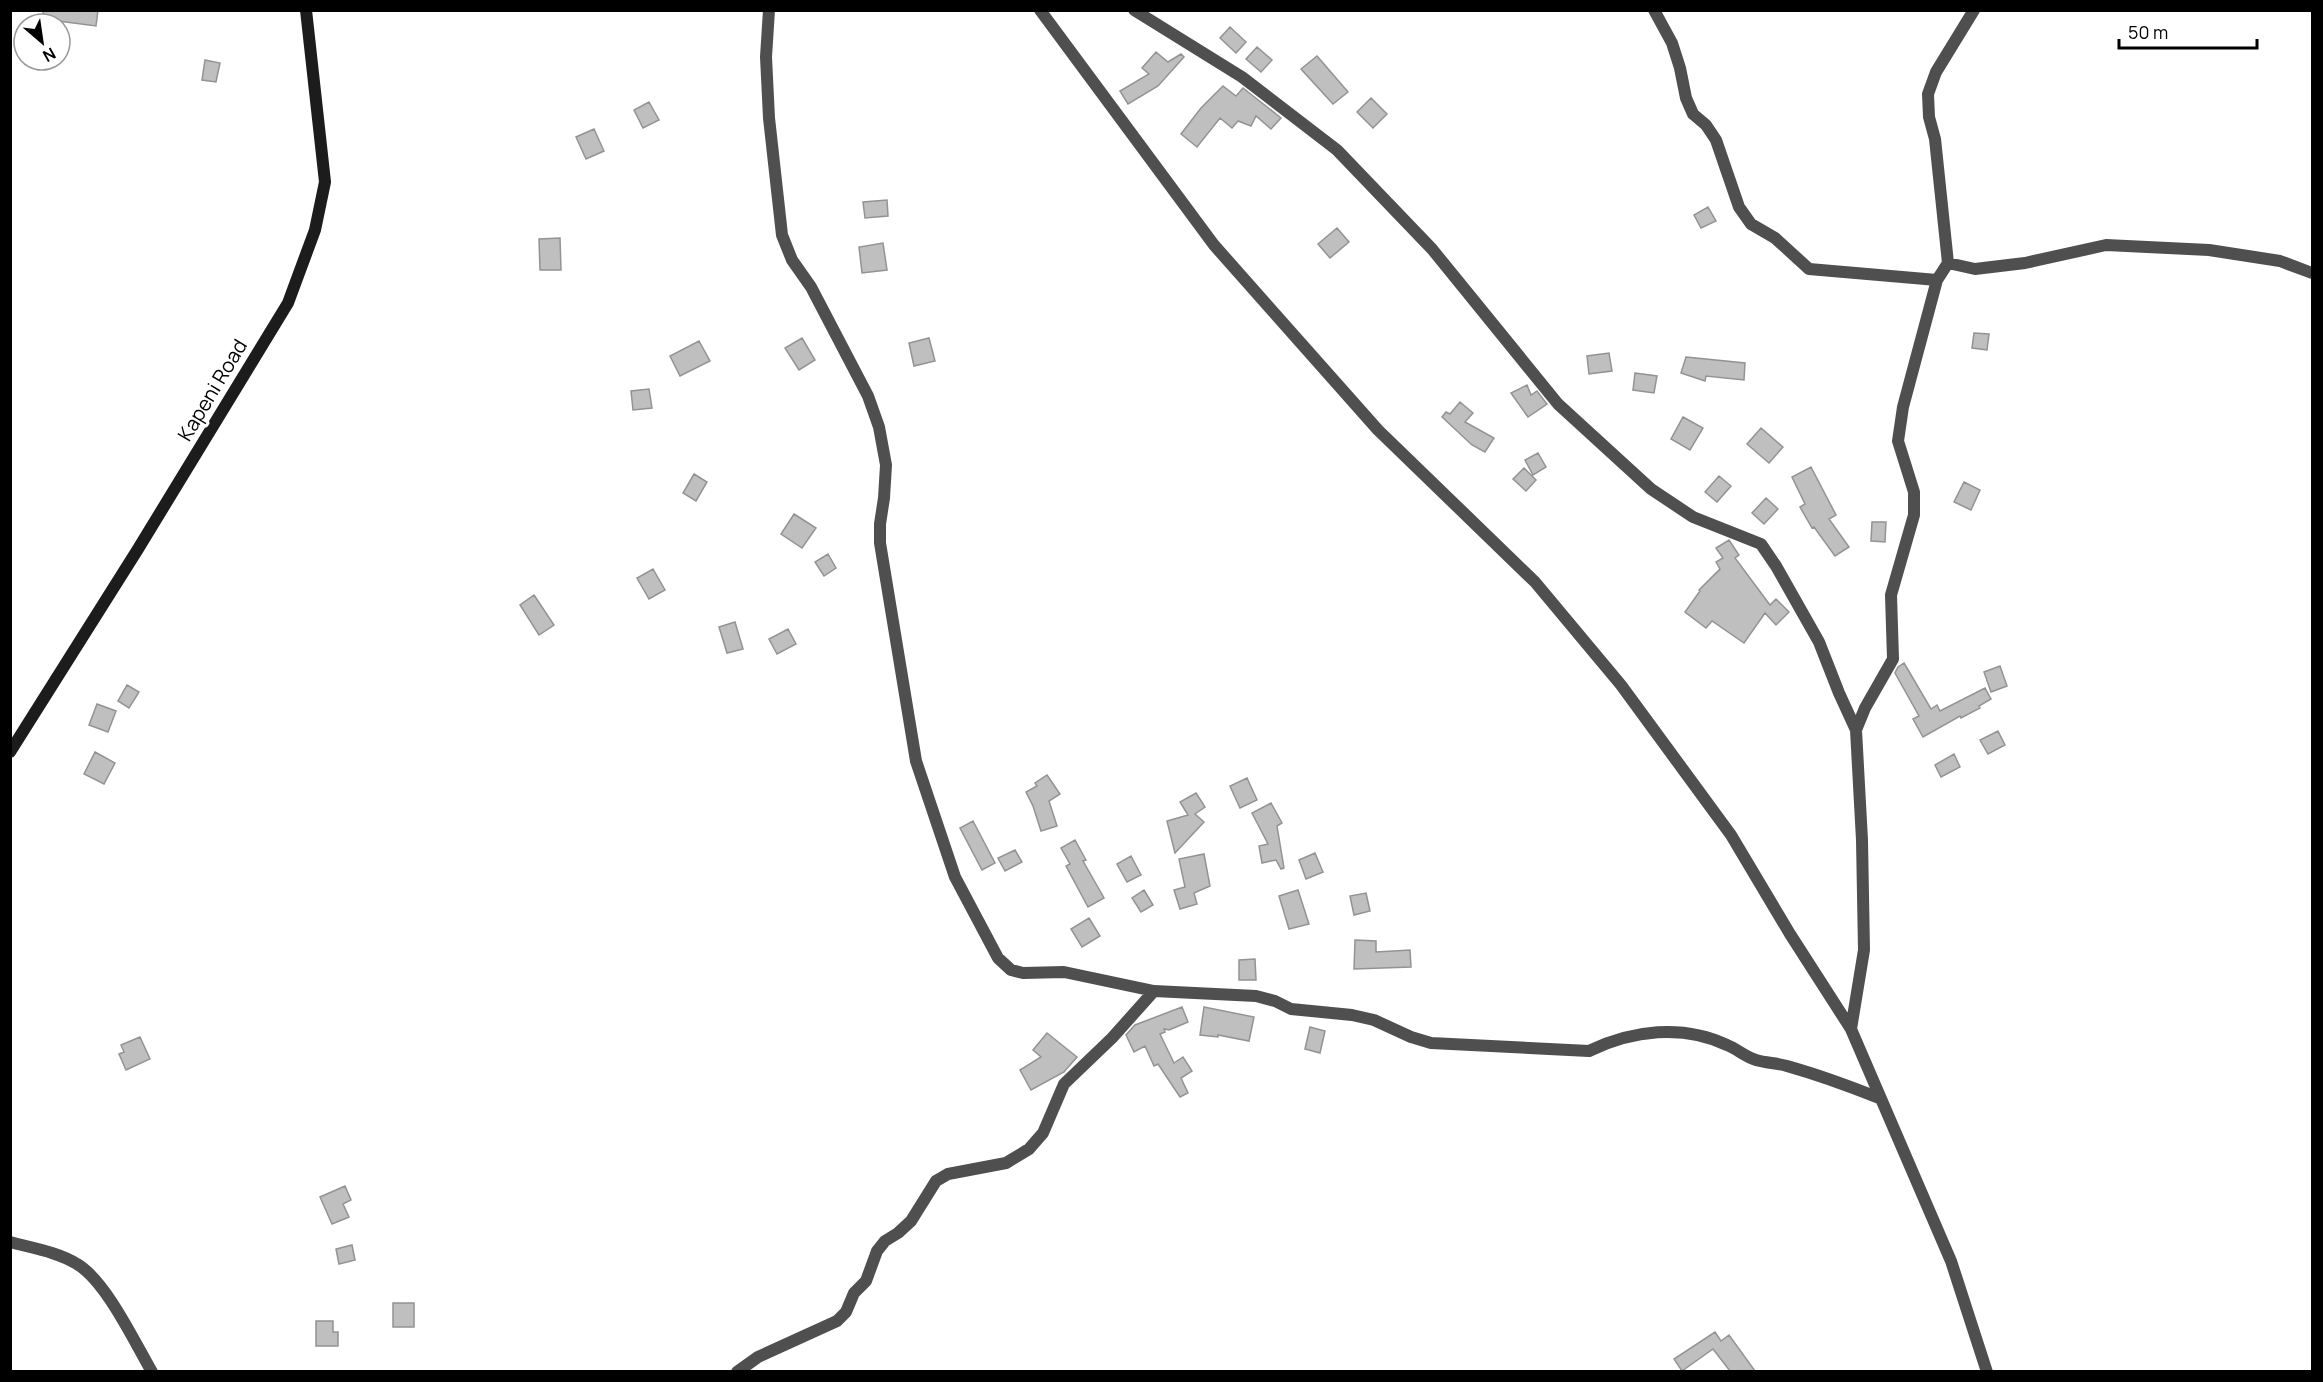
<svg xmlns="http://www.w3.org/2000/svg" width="2323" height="1382" font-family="Manrope,sans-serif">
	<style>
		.building { fill: #bfbfbf; stroke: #939393; stroke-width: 1.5 }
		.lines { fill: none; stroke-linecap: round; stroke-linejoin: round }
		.street { stroke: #4f4f4f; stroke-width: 12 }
		.secondary { stroke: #1c1c1c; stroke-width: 12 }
		.labels { text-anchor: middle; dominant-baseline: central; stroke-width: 6; stroke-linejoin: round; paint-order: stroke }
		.street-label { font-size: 20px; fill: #000; stroke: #fff }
	</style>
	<rect width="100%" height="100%" fill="#fff"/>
	<path class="building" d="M43 10H98L96 26 43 19Z
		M1230 27 1246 42 1236 53 1220 38Z
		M1257 47 1272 60 1261 72 1246 59Z
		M1156 52 1168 62 1181 54 1184 57 1158 86 1128 104 1120 91 1149 74 1142 68Z
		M1317 56 1348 92 1333 104 1301 69Z
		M205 60 220 63 216 82 202 80Z
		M1223 86 1236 96 1243 88 1281 118 1271 129 1256 116 1251 126 1238 121 1232 128 1220 118 1197 147 1181 134 1201 108Z
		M1371 98 1387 114 1373 128 1357 112Z
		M649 102 659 120 643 128 634 110Z
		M594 129 604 151 586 159 576 137Z
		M887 200 888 216 865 218 863 202Z
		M1708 207 1716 221 1701 228 1694 215Z
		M1337 228 1349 242 1330 258 1318 244Z
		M560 238 561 270H540L539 239Z
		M883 243 887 270 862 273 859 247Z
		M1974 333 1989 334 1987 350 1972 348Z
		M802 338 815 360 799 370 785 348Z
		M929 338 935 361 914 366 909 343Z
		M699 341 710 361 680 376 670 356Z
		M1609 353 1612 371 1589 374 1587 356Z
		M1686 357 1745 363 1744 380 1706 376 1705 381 1681 373Z
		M1635 373 1657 376 1654 393 1633 390Z
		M1527 385 1531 395 1537 391 1547 404 1528 417 1511 393Z
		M649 389 652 408 633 410 631 391Z
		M1460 402 1473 413 1465 422 1494 438 1485 452 1472 445 1442 417 1446 412 1450 414Z
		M1683 417 1703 428 1690 450 1671 439Z
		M1761 428 1783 447 1769 463 1747 444Z
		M1538 453 1546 467 1533 475 1525 460Z
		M1811 467 1836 515 1829 519 1849 547 1835 556 1814 527 1812 528 1800 507 1805 504 1792 477Z
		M1524 468 1536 480 1526 491 1513 479Z
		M694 474 707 482 696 501 683 493Z
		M1719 476 1731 486 1717 502 1705 492Z
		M1964 482 1980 490 1971 510 1954 502Z
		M1766 498 1778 509 1764 524 1752 513Z
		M794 514 816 528 802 548 781 534Z
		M1872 522H1886L1885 542 1871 541Z
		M1729 540 1739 555 1735 558 1770 605 1776 599 1789 612 1776 625 1765 613 1744 643 1712 621 1706 628 1685 612 1700 591 1699 590 1720 569 1716 562 1723 558 1716 548Z
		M828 554 836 568 824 576 815 562Z
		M653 569 665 590 649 599 637 578Z
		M534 595 554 625 539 635 520 605Z
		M735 622 743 649 727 653 719 627Z
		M788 629 796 644 777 654 769 639Z
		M1904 663 1931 709 1937 705 1940 711 1985 688 1991 699 1979 706 1980 708 1961 718 1960 716 1923 737 1913 719 1919 716 1895 673 1898 667Z
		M2000 666 2007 686 1991 692 1984 672Z
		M127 685 139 692 129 708 118 701Z
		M97 704 116 711 108 732 89 725Z
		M1998 731 2005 745 1988 754 1980 740Z
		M95 752 115 763 104 784 84 774Z
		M1954 754 1960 767 1941 777 1935 765Z
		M1047 775 1060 794 1049 801 1057 826 1041 831 1033 806 1026 792 1037 786 1035 783Z
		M1247 778 1257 800 1240 808 1230 786Z
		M1196 793 1205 807 1195 814 1204 822 1175 853 1167 821 1188 815 1180 802Z
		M1271 803 1282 823 1277 826 1284 868 1281 869 1276 860 1262 863 1259 846 1268 844 1252 813Z
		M973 821 995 863 982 870 960 828Z
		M1075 840 1086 860 1083 861 1104 898 1088 907 1066 866 1070 864 1061 848Z
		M1015 850 1022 862 1005 871 998 858Z
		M1315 853 1323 872 1306 879 1299 860Z
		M1204 854 1210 886 1194 893 1197 904 1180 909 1174 890 1185 887 1179 859Z
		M1131 856 1141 875 1127 882 1117 864Z
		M1144 890 1153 905 1141 912 1132 898Z
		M1298 890 1309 924 1289 929 1279 896Z
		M1366 893 1370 911 1354 915 1350 896Z
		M1089 918 1100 936 1082 947 1071 929Z
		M1355 940 1376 941V952L1410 950 1411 967 1354 969Z
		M1255 959 1256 980H1239V960Z
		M1182 1007 1188 1022 1169 1030 1164 1029 1165 1032 1160 1034 1174 1063 1183 1057 1192 1071 1181 1078 1188 1093 1180 1097 1158 1064 1154 1066 1145 1046 1134 1052 1126 1035 1135 1025Z
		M1204 1007 1254 1017 1249 1041 1218 1035V1037L1200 1035Z
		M1310 1027 1325 1031 1320 1053 1305 1049Z
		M1047 1033 1077 1057 1064 1072 1031 1090 1020 1070 1041 1057 1033 1050Z
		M140 1037 150 1059 126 1070 119 1054 124 1052 121 1045Z
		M345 1186 351 1200 343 1204 349 1217 332 1224 320 1197Z
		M352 1245 355 1260 339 1264 336 1249Z
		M393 1303H414V1327H393Z
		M316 1321H333V1332H338V1346H316Z
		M1715 1332 1721 1341 1729 1335 1755 1371H1730L1713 1349 1682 1371 1674 1359Z"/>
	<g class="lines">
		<path class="street" d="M769 10 766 57 769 118 782 235 792 260 811 287 868 396 879 427 886 465 884 498 880 524V543L916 761 955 877 998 958 1011 970 1023 973 1064 972 1154 991 1256 996 1275 1001 1291 1009 1352 1015 1374 1020 1411 1037 1431 1043 1589 1051C1632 1030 1683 1024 1727 1045 1737 1049 1746 1057 1756 1060 1766 1063 1777 1063 1787 1066 1819 1075 1849 1086 1879 1098
			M1040 10 1214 245 1378 430 1535 582 1621 685 1731 835 1790 934 1851 1029 1951 1261 1987 1372
			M1134 10 1242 77 1337 150 1432 249 1558 404 1651 489 1693 517 1761 544 1776 566 1819 642 1839 693 1856 730
			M1654 10 1672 43 1680 68 1686 98 1693 114 1706 125 1716 140 1739 207 1751 224 1775 238 1809 269 1937 280
			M1948 263 1975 269 2025 263 2106 245 2209 250 2280 261 2312 273
			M1851 1029 1864 950 1862 840 1856 730 1865 708 1893 659 1891 595 1914 515V492L1898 441 1903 407 1937 280 1948 263 1935 139 1929 117 1928 94 1936 72 1974 10
			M10 1242C32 1248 58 1252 77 1264 106 1281 135 1343 152 1372
			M737 1372 758 1357 837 1321 846 1312 854 1293 866 1281 877 1251 885 1241 898 1233 911 1221 936 1181 948 1174 1006 1163 1029 1149 1043 1133 1064 1084 1112 1038 1154 991"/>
		<path class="secondary" d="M10 752 138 549 288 303 315 230 325 182 306 10"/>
	</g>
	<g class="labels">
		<g class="street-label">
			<text transform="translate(212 390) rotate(-59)">Kapeni Road</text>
		</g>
	</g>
	<rect width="2323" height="1382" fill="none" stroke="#000000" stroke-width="24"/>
	<g transform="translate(42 42) rotate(151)"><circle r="28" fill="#ffffff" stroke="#999999" stroke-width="1.5"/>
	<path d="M0-4.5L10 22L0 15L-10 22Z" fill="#000000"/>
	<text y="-9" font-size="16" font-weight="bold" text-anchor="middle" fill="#000000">N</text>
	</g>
	<path d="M2119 39v9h138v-9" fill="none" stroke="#000000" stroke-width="3"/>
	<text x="2128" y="39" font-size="18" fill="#000000" stroke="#ffffff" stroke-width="4.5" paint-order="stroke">50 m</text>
</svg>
